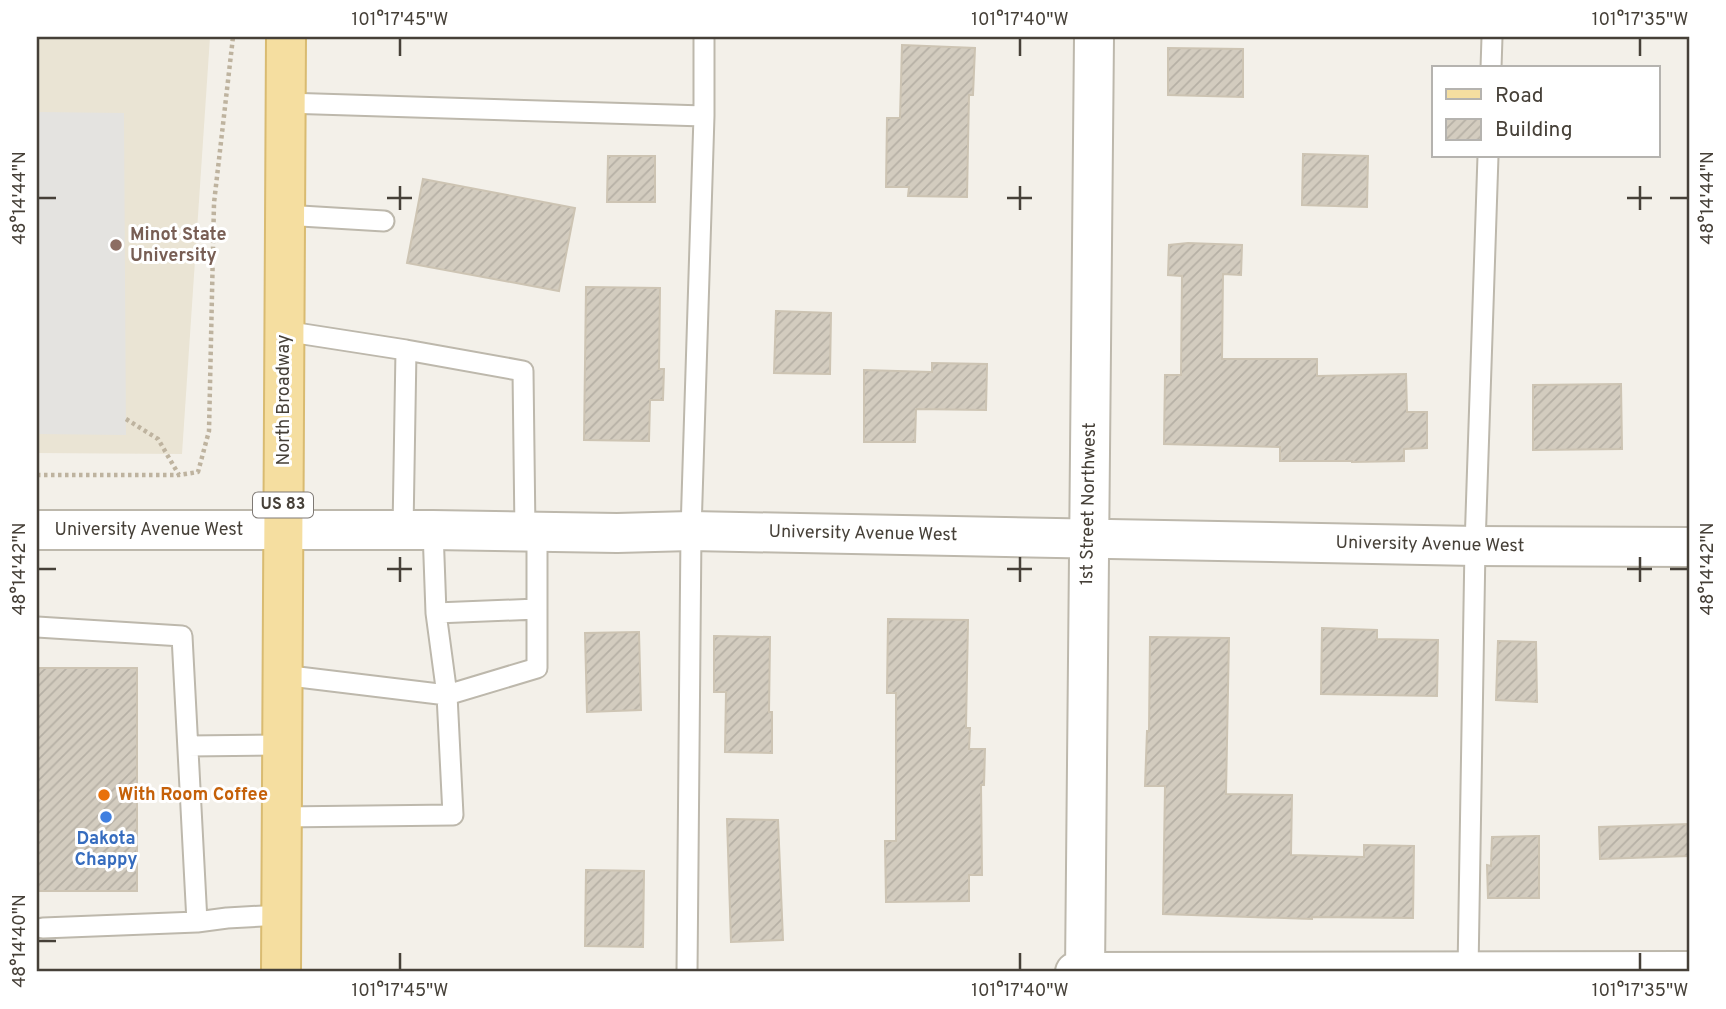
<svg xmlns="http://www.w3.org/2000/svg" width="1726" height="1009" font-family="Overpass,sans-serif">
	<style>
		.education { fill: #eae4d4 }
		.parking { fill: #e4e3e0 }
		.building { fill: url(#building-hatch); stroke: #cdc4b3; stroke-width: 2 }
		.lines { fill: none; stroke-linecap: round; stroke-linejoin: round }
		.service-casing { stroke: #bdb8ac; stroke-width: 23 }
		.minor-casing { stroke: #bdb8ac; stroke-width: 42 }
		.tertiary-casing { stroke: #bdb8ac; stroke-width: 42 }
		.primary-casing { stroke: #d9bb71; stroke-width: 42 }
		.path { stroke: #beb39f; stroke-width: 4.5; stroke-dasharray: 3.5 3.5; stroke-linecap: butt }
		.service { stroke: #fff; stroke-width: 19 }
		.minor { stroke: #fff; stroke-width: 38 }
		.tertiary { stroke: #fff; stroke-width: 38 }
		.primary { stroke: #f5dea0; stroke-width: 38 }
		.ticks { fill: none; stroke: #464038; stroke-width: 2.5 }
		.education-dot { fill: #8d6e63; stroke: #fff; stroke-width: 2.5 }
		.food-dot { fill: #e8710a; stroke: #fff; stroke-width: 2.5 }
		.shop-dot { fill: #3f7fe0; stroke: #fff; stroke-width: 2.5 }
		.labels { text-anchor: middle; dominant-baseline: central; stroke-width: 6; stroke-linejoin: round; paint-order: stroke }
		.shield { fill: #fff; stroke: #7e7974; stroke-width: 2 }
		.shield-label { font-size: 16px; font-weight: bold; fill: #464038 }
		.education-label { font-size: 18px; font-weight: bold; fill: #785e54; stroke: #fff; text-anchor: start }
		.street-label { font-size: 18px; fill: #464038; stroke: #fff }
		.food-label { font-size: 18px; font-weight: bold; fill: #c56008; stroke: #fff; text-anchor: start }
		.shop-label { font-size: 18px; font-weight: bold; fill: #366cbe; stroke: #fff }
		.neatline { fill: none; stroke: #464038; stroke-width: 2.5 }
		.ticks-label { font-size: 18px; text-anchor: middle; fill: #464038 }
	</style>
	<defs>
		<pattern id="building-hatch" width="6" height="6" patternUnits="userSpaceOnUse" patternTransform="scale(1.75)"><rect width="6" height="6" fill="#d3ccbf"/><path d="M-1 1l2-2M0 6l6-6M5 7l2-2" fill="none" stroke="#b6b0a5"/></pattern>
	</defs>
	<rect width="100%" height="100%" fill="#f3f0e9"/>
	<path class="education" d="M37 37H210L182 454 37 453Z"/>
	<path class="parking" d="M37 112 124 113 126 435 37 434Z"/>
	<path class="building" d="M902 45 975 48 973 95H969L967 197 908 196 909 187H886L887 118H900Z
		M1168 48 1243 49V97L1168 95Z
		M1303 154 1368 156 1367 207 1302 205Z
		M608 156H655V202H607Z
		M423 179 575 208 559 291 407 263Z
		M1188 243 1242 245 1241 275 1223 274 1222 359H1317V376L1406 374 1407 412H1427V448L1404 449V461L1352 462V461H1280V447L1164 444 1165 375H1181L1182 276 1168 275 1169 245Z
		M586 287 660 288 659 369H664L663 400H650L649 441 584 440Z
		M776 311 831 313 830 374 774 373Z
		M932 363 987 364 986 410 916 409 915 442H864V370L932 372Z
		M1621 384 1622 449 1533 450V385Z
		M888 619 968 620 966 728H970L969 749H985L984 785H981L982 875H969V901L886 902 885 841H896V693H887Z
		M1322 628 1377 630V639L1438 640 1437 696 1321 694Z
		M639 632 641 710 587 712 585 633Z
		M714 636 770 637 769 712H772V753L725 752 726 692H714Z
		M1150 637 1229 638 1226 794 1292 795 1291 855 1364 857V845L1414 846 1413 918 1312 917V919L1163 914 1165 786H1145L1147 731H1149Z
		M1498 641 1536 642 1537 702 1496 700Z
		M37 668H137V891H37Z
		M727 819 778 820 783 940 731 942Z
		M1689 824V856L1600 859 1599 827Z
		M1539 836V898H1488L1487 865 1491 866 1492 837Z
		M586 870 644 871 643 947 585 946Z"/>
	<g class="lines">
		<g class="service-casing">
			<path id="service" d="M1491 68 1492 37
				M285 103 704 116
				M284 215 384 221
				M284 331 406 350 523 371 525 532
				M403 530 406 350
				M436 613 537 609
				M37 627 182 636 197 922 43 928
				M282 675 447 695 436 613 433 530
				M188 746 282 745
				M281 817 453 815 447 695 537 668V533
				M197 922 227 918 281 915
				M1468 971 1475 546 1488 156
				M687 972 691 531 704 116V37"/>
		</g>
		<g class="minor-casing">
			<path id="minor" d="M1075 972 1689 971
				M1085 972 1094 37"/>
		</g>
		<g class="tertiary-casing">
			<path id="tertiary" d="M37 530H433L617 533 691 531 1475 546 1689 547"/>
		</g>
		<g class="primary-casing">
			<path id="primary" d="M281 972 286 37"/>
		</g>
		<path class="path" d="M126 419 158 439 179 475 198 472 209 431 214 203 233 37
			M37 475H178"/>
		<use href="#service" class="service"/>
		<use href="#minor" class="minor"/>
		<use href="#tertiary" class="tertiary"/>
		<use href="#primary" class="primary"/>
	</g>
	<path class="ticks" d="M400 38V56M1020 38V56M1640 38V56M400 186V210M1020 186V210M1640 186V210M38 198H56M387 198H412M1007 198H1032M1627 198H1652M1670 198H1688M400 557V582M1020 557V582M1640 557V582M38 569H56M387 569H412M1007 569H1032M1627 569H1652M1670 569H1688M38 941H56M400 953V970M1020 953V970M1640 953V970"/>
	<circle class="education-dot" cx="116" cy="245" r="7"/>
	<circle class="food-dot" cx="104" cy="795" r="7"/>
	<circle class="shop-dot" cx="106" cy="817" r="7"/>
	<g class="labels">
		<rect class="shield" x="253" y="492.5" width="60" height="25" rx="5"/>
		<g class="shield-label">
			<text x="283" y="505">US 83</text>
		</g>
		<g class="education-label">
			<text x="130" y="235">Minot State<tspan x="130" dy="21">University</tspan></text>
		</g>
		<g class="street-label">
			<text transform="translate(284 400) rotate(-90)">North Broadway</text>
			<text transform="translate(1089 504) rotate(-89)">1st Street Northwest</text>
			<text x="149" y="530">University Avenue West</text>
			<text transform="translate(863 534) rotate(1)">University Avenue West</text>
			<text transform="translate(1430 545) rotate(1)">University Avenue West</text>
		</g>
		<g class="food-label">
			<text x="118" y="795">With Room Coffee</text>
		</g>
		<g class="shop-label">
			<text x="106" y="839">Dakota<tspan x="106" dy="21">Chappy</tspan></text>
		</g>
	</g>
	<rect width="1726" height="1009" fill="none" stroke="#ffffff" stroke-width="77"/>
	<rect x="1432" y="66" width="228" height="91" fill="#ffffff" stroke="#b5b3af" stroke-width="2"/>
	<rect x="1446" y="89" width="35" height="10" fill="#f5dea0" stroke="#b5b3af" stroke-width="2"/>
	<text x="1495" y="102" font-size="21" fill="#464038">Road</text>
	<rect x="1446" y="119" width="35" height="21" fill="url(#building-hatch)" stroke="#b5b3af" stroke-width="2"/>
	<text x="1495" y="136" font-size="21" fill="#464038">Building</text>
	<rect x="38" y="38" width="1650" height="932" class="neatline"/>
	<g class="ticks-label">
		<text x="400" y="25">101°17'45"W</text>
		<text x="1020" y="25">101°17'40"W</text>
		<text x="1640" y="25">101°17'35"W</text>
		<text transform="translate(19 198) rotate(-90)" y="6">48°14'44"N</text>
		<text transform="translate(1707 198) rotate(-90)" y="6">48°14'44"N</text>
		<text transform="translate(19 569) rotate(-90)" y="6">48°14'42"N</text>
		<text transform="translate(1707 569) rotate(-90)" y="6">48°14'42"N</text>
		<text transform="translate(19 941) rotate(-90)" y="6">48°14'40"N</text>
		<text x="400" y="996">101°17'45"W</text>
		<text x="1020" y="996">101°17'40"W</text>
		<text x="1640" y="996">101°17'35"W</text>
	</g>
</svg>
